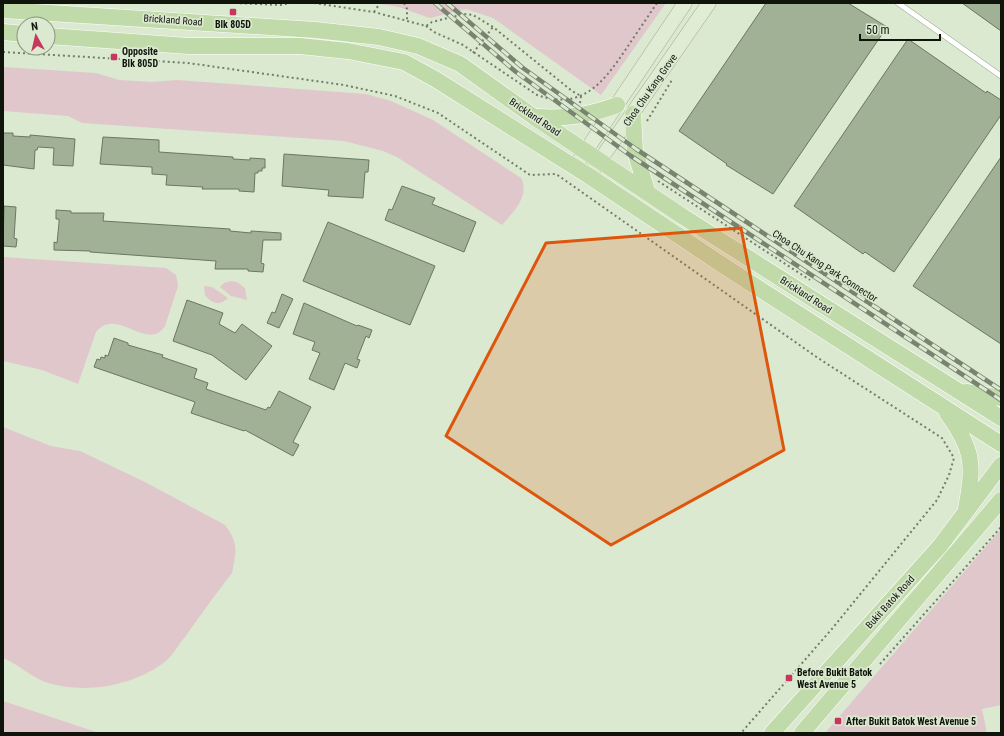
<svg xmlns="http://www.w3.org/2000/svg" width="1004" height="736" font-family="'Roboto Condensed',sans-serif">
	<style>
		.green { fill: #e0c7cb }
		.building { fill: #a1b195; stroke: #6b7761 }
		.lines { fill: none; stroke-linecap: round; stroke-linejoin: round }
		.lane-casing { stroke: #a1af97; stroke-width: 6 }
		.secondary-casing { stroke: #a1af97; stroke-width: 15 }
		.primary-casing { stroke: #fff; stroke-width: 17 }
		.path { stroke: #737c6b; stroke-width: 2; stroke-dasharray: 2 3; stroke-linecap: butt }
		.lane { stroke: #fff; stroke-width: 5 }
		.secondary { stroke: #e0edd4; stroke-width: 14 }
		.primary { stroke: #c1daa9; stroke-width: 16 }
		.rail-casing { stroke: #798371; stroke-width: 4.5 }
		.rail { stroke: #dbe9d0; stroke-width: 3; stroke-dasharray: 9; stroke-linecap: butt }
		.marked { fill: #dd560c; fill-opacity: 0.2; stroke: #dd560c; stroke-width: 3; stroke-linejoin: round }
		.poi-dot { fill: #c6375e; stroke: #dbe9d0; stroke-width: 1.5 }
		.labels { text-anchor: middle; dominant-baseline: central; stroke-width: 3.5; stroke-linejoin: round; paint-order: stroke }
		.street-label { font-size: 10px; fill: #10150c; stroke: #dbe9d0 }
		.poi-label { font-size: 10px; font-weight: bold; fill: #10150c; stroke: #dbe9d0; text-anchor: start }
	</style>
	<rect width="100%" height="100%" fill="#dbe9d0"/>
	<path class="green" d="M374 3H666L601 95 493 18 466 9 430 18 399 7Z
		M3 67 96 73 119 80 152 82 177 80 366 94 391 101 433 120 521 178C530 196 514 211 502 225L397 157 383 151 344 141 82 123 68 116 3 111Z
		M3 257 166 268 176 275 178 286 165 326C147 353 118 306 96 332L78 384 42 370 3 361Z
		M231 281 237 282 245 288 247 300 231 296 220 287 224 283Z
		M204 286 212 287 228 298C220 306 212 304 205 295Z
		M3 427 51 446 80 451 145 482 225 525C239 543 236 552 232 573 216 594 200 615 185 637 179 644 173 655 166 661 134 686 84 695 45 682 30 676 18 664 3 658Z
		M1001 529V705L982 709 987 733H825Z
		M3 701 99 733H3Z"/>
	<path class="building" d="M766 3H848L887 27 773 194 726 165 727 164 679 131Z
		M962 3H1001V31Z
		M908 39 986 93 987 91 1001 100V115L894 272 865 252 863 254 794 206Z
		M3 133H13V136L30 137V135L75 139 73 166 53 165 54 148 38 147 37 150H35L34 169 3 165Z
		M103 137 159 140V152L233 157V159L250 160V158L265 159V168H262V171H258V173H255L254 192 239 191V189H202L203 187 166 185 167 175 152 174V167L100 164Z
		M284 154 369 160 368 172H365L363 198 328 196 329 190 282 186Z
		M1001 157V344L913 286Z
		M402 186 435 198 432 204 476 222 464 252 385 220 389 209 392 210Z
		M4 206 16 207 14 238 17 239 16 247 3 246Z
		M56 210 71 211V213H104L103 221 230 229V231L251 233V231L281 233V240H263L261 263 264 264 263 272 248 271V269H215L216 261 90 252V251L54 250V242L57 243 59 223V219H56Z
		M328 222 435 266 410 325 303 281Z
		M282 294 293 299 279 328 267 323 272 312 275 313Z
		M187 300 223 313 219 324 235 333 242 324 272 346 246 380 212 355 173 341Z
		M304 303 357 326 358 325 372 330 369 338 366 336 357 359 360 360 357 368 345 363 334 390 309 379 320 353 312 350 315 342 293 334Z
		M114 338 128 343V345L163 355 162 357 197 369 194 378 208 383 206 389 266 410 268 407 270 408 279 391 311 407 293 442 299 445 293 456 245 430 244 431 191 413 195 402 94 367 97 359 100 360 101 357 105 358V355L108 356Z"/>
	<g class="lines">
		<g class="lane-casing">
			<path id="lane" d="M898 3 1001 76"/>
		</g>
		<g class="secondary-casing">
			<path id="secondary" d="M575 167 685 3
				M589 176 709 3"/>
		</g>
		<g class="primary-casing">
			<path id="primary" d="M3 10 315 30 379 37 418 46 460 64 534 117 682 216 1001 418
				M3 32 24 34
				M48 36 189 46H300L348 51 404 62 435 79 589 176 724 266 1001 444
				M633 114 635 151 647 191
				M537 117C567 119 589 115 617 105
				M966 392 1001 398
				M947 413C974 450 974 465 966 509
				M772 733 940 546 1001 465
				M802 733 1001 500"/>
		</g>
		<path class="path" d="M235 3 280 5 291 3
			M314 3 374 12 426 26 432 22 464 14 473 15 493 27 572 91 581 96
			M404 3 407 9V21
			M374 12 380 3
			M426 26 434 32 463 45 537 95C582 111 603 83 626 49 636 34 647 18 657 3
			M3 52 188 63 344 85 395 96 438 113 530 175 556 174 818 358 942 438 954 458 949 475 937 500 831 630 741 733
			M473 53 493 27
			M580 103 581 96
			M647 121 672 80
			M652 161 985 381
			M658 181 810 280
			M880 664 1001 527"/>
		<use href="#lane" class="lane"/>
		<use href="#secondary" class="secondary"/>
		<use href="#primary" class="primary"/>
		<g class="rail-casing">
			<path id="rail" d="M435 3 516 72 631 156 1001 400
				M447 3 523 68 636 149 1001 390"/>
		</g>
		<use href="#rail" class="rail"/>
	</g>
	<path class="marked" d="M741 228 784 450 611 545 446 436 546 243Z"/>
	<g class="poi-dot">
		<rect x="229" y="8" width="8" height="8" rx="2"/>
		<rect x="110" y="53" width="8" height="8" rx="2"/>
		<rect x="785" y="674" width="8" height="8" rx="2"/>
		<rect x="834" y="717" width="8" height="8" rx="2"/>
	</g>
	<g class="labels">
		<g class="street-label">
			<text transform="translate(173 20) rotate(4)">Brickland Road</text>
			<text transform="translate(650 90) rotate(-55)">Choa Chu Kang Grove</text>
			<text transform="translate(535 117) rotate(34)">Brickland Road</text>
			<text transform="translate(825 266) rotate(33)">Choa Chu Kang Park Connector</text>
			<text transform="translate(806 295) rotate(33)">Brickland Road</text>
			<text transform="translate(890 602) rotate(-48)">Bukit Batok Road</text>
		</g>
		<g class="poi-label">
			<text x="233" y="24" text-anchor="middle">Blk 805D</text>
			<text x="122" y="51">Opposite<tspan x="122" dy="12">Blk 805D</tspan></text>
			<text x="797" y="672">Before Bukit Batok<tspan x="797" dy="12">West Avenue 5</tspan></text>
			<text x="846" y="721">After Bukit Batok West Avenue 5</text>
		</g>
	</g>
	<rect width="1004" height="736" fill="none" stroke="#10150c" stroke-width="8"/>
	<g transform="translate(36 36) rotate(352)"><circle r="19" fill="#dbe9d0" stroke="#8a9482"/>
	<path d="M0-3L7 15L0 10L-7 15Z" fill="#c6375e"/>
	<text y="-6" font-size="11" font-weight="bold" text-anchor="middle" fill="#10150c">N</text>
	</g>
	<path d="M860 34v6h80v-6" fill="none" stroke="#10150c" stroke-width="2"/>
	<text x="866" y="34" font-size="12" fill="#10150c" stroke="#dbe9d0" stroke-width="3" paint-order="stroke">50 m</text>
</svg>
